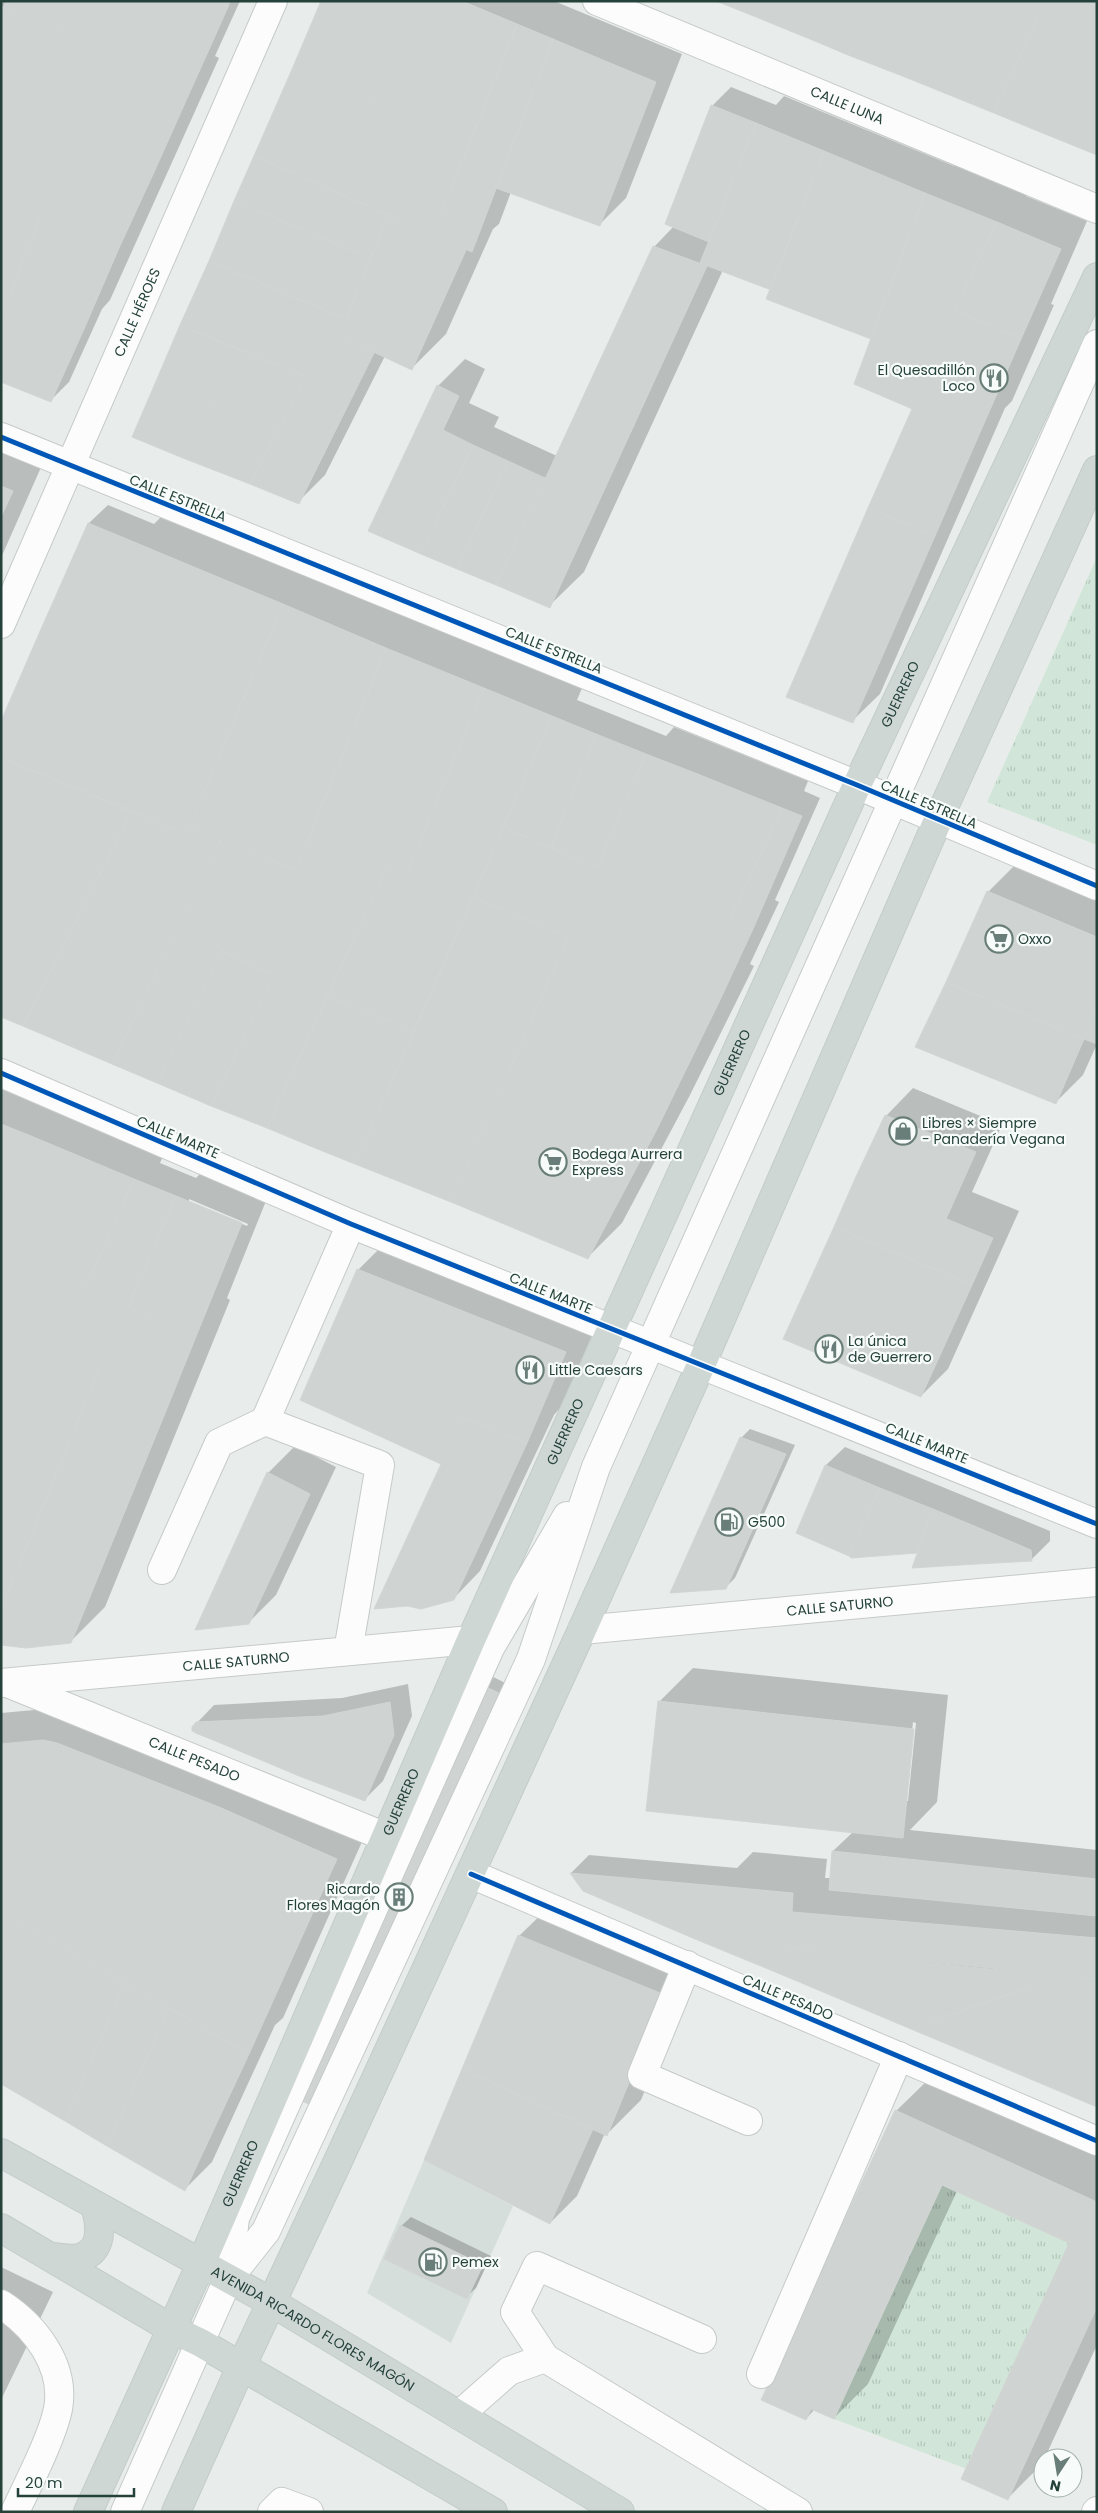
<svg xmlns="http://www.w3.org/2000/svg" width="1098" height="2513" font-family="Poppins,sans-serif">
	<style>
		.built { fill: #d6dedb }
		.grass { fill: url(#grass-tufts) }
		.shadow { fill: #0003; fill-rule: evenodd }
		.building { fill: #cfd4d2; stroke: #d1d6d4 }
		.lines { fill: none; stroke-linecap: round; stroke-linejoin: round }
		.minor-casing { stroke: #c5cac8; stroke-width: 30 }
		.major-casing { stroke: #c3ccc9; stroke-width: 30 }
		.minor { stroke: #fcfcfc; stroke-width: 28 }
		.major { stroke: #cfd7d5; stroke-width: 28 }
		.cycleway-casing { stroke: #f7fbf9; stroke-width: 8 }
		.cycleway { stroke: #0057b8; stroke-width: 5 }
		.labels { text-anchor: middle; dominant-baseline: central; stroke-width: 4.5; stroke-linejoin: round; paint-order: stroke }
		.street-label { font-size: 14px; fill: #24423a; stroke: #f7fbf9 }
		.poi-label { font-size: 14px; fill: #24423a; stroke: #f7fbf9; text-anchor: start }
	</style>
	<defs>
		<pattern id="grass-tufts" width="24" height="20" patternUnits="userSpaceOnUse" patternTransform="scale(1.25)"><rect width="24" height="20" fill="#d1e6d8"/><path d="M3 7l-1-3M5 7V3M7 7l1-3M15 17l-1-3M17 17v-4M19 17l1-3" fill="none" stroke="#b3c6ba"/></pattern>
	</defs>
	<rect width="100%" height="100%" fill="#e8edeb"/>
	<path class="built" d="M424 2160 513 2206 451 2343 367 2293Z"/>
	<path class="grass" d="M1097 557V845L987 802Z
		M942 2185 1069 2243 967 2469 834 2419Z"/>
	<path class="shadow" d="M1 1H240L215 56 219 58 110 300 102 309 69 382 50 401 1 381Z
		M323 1H554L682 54 626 198 599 225 511 192 499 224 493 229 446 334 412 368 385 356 325 475 298 502 133 437ZM189 327 246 351 245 353 189 330Z
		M731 87 776 105 784 96 954 166 961 159 1030 187 1026 196 1087 221 1051 304 1054 305 1012 401 1005 408 880 694 852 721 914 408 872 338 771 288 723 270 584 572 549 606 369 531 438 386 465 359 485 369 469 403 499 417 494 427 557 456 654 247 674 226 667 223 713 105Z
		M1 438 46 456 1 558Z
		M108 505 154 524 162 516 585 681 577 700 666 736 674 727 808 781 804 791 820 798 775 900 779 902 750 964 754 966 690 1095 622 1223 588 1257 212 1105 1 1015V724L89 523Z
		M1015 865 1097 899V1044L1083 1075 1056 1102 988 892Z
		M1 1086 168 1145 160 1163 196 1178 205 1169 268 1196 227 1298 230 1300 105 1607 70 1642 1 1644ZM189 1199 248 1224 247 1226 189 1202Z
		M913 1088 1002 1125 972 1192 1019 1211 948 1369 921 1396 886 1116Z
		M393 1235 600 1317 561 1407 554 1415 480 1571 453 1599 443 1463 358 1270Z
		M750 1429 795 1445 735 1578 725 1588 741 1438Z
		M295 1446 336 1467 276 1595 249 1622 268 1473Z
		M845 1447 1050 1531V1541L1031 1560 919 1552 851 1556 798 1532 826 1465Z
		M693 1668 948 1695 937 1802 910 1830 1097 1850V2106L571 1873 589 1855 737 1868 753 1852 827 1859 825 1878H831L833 1851 853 1832 659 1702ZM913 1722 916 1723 908 1801H905Z
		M483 1672 520 1690 335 2101Z
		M408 1684 412 1716 383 1781 364 1800 195 1733 193 1727 214 1705 342 1698Z
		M78 1706 370 1824 283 2018 275 2025 212 2162 185 2189 1 2082V1713Z
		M554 1902 698 1960 641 2100 607 2134 605 2133 577 2196 550 2223 519 1936Z
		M931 2077 1097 2153V2345L1042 2464 1008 2498 1071 2243 957 2191 868 2384 834 2418 814 2410 806 2419 896 2111Z
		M411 2217 491 2256 476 2288 466 2297 401 2226Z
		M1 2267 53 2292 1 2400Z"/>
	<path class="building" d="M6 1H73L60 31 3 8Z
		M73 1H97L211 45 193 85 60 31Z
		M97 1H215L228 7 211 45Z
		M215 1H230L228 7Z
		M321 1H423L373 100 293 67Z
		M423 1H462L517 24 461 165 361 122Z
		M716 1H763L756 17Z
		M763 1H839L822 44 756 17Z
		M839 1H871L848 55 822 44Z
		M871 1H939L905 77 848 55Z
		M939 1H1045L994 113 905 77Z
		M1045 1H1097V155L1040 132 1079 39 1036 21Z
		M2 7 193 85 155 170 1 107Z
		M1036 21 1079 39 1040 132 994 113Z
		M517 24 553 39 480 231 441 214Z
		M553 39 610 63 553 209 496 188Z
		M610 63 656 82 600 226 553 209Z
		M293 67 373 100 361 122 461 165 441 214 480 231 472 252 254 156Z
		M711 105 756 123 709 242 665 224Z
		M1 107 155 170 119 248 1 203Z
		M756 123 824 151 771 290 700 263Z
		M824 151 925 193 871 339 766 299Z
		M254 156 388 215 371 258 234 201Z
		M925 193 997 222 955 310 1021 339 978 437 854 384Z
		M234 201 371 258 346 319 209 261Z
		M1 203 40 218 1 317Z
		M388 215 466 250 412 370 326 330 306 376 180 325 209 261 346 319Z
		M40 218 119 248 84 329 9 298Z
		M997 222 1061 249 1021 339 955 310Z
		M653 246 707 266 550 608 496 585Z
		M9 298 84 329 51 402 1 382V317Z
		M180 325 240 350 212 404 157 379Z
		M326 330 375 351 299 504 250 484 306 376Z
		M240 350 306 376 250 484 183 458Z
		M157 379 212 404 183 458 132 437Z
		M437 385 459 396 443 430 473 445 421 554 368 531Z
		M912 409 978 437 935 536 868 508Z
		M473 445 508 461 457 569 421 554Z
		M508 461 545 478 496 585 457 569Z
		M1 486 13 491 1 517Z
		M868 508 935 536 853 723 786 697Z
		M88 523 134 542 88 657 38 636Z
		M134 542 225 580 167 714 62 669 71 650 88 657Z
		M225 580 283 604 226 740 167 714Z
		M283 604 386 648 296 870 190 826Z
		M38 636 71 650 62 669 226 740 186 834 1 758V721Z
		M386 648 484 688 407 873 310 834Z
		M484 688 552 716 415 1031 327 996 388 865 407 873Z
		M552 716 596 734 551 848 503 827Z
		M596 734 646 754 597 868 551 848Z
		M646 754 695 773 617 957 473 897 503 827 597 868Z
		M1 758 132 811 23 1026 1 1017Z
		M695 773 782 808 730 920 647 887Z
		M782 808 802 816 753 929 730 920Z
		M132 811 186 834 190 826 221 840 112 1064 23 1026Z
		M310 834 388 865 267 1128 211 1106 274 975 222 951 223 948 180 925 221 840 296 870Z
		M647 887 753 929 720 1000 617 957Z
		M987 891 1097 937V1010L1084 1039 946 982Z
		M473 897 568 937 451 1202 355 1164Z
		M180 925 223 948 157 1083 112 1064Z
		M568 937 720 1000 656 1131 509 1071Z
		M222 951 274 975 211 1106 157 1083Z
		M946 982 1084 1039 1056 1104 915 1047Z
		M327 996 380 1017 320 1150 267 1128Z
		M1097 1010V1044L1084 1039Z
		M380 1017 415 1031 355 1164 320 1150Z
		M509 1071 656 1131 588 1259 451 1202Z
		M885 1115 976 1152 946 1219 854 1181Z
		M1 1124 31 1136 1 1205Z
		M31 1136 134 1179 85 1289 197 1334 170 1401 1 1332V1205Z
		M134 1179 176 1196 128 1307 85 1289Z
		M854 1181 993 1238 972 1285 834 1227Z
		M176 1196 242 1223 197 1334 128 1307Z
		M834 1227 972 1285 921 1397 783 1339Z
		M357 1269 566 1352 527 1443 459 1416 441 1464 300 1400Z
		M1 1332 27 1343 1 1405Z
		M27 1343 98 1372 1 1610V1405Z
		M98 1372 170 1401 71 1643 26 1648 1 1645V1610Z
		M459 1416 527 1443 454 1600 421 1609 407 1606 374 1609 441 1464Z
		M740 1437 786 1454 726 1589 670 1593Z
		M825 1465 880 1488 849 1556 796 1533Z
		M267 1472 310 1494 249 1624 195 1630Z
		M880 1488 933 1509 917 1553 851 1558 849 1556Z
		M933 1509 972 1525 960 1565 912 1568Z
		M972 1525 1031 1550 1032 1561 960 1565Z
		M473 1681 512 1699 326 2112 287 2094Z
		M658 1701 914 1729 903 1838 646 1811Z
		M390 1702 394 1735 365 1801 299 1776 323 1716Z
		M323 1716 299 1776 192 1731V1727L196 1722Z
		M43 1740 57 1743 219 1807 337 1859 249 2054 1 1912V1744Z
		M832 1851 1097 1879V1916L829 1890Z
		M570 1873 717 1886 695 1939 583 1891Z
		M717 1886 793 1893 792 1912 1097 1938V1979L788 1947 785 1976 695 1939Z
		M1 1912 17 1921 1 1959Z
		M17 1921 125 1983 65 2121 1 2084V1959Z
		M518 1935 665 1995 607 2136 462 2069Z
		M788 1947 979 1968 873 2013 785 1976Z
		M979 1968 1053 1975 1029 1987 911 2029 873 2013Z
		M1053 1975 1097 1979V2107L911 2029 1029 1987Z
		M125 1983 169 2008 107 2146 65 2121Z
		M169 2008 249 2054 185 2191 107 2146Z
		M462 2069 593 2129 550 2224 424 2160Z
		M895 2110 1097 2202V2307L1008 2500 961 2479 1069 2243 942 2185 834 2419 811 2409 806 2420 761 2400Z
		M400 2225 483 2265 467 2299 384 2259Z"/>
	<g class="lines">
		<g class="minor-casing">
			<g id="minor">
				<path id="s1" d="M597 1 1097 209"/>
				<path d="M1 437 857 785 1097 886"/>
				<path id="s2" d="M1 624 273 1"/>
				<path d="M1 1073 351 1224 1097 1524"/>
				<path d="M162 1570 219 1443 265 1421"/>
				<path id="s3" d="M582 1630 1097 1582"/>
				<path d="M348 1651 380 1465 265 1421 351 1224"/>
				<path id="s4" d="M1 1683 471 1640"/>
				<path id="s5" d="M10 1684 386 1837"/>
				<path d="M471 1874 1097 2141"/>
				<path d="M687 1965 642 2075 748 2121"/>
				<path d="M228 2279 235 2218 490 1648 567 1516"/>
				<path d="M1 2304C35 2326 66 2366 58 2409 52 2438 28 2484 15 2512"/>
				<path d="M545 2358 515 2312 537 2266 702 2339"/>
				<path d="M761 2374 899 2056"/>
				<path d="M459 2415 509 2371 545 2358 798 2512"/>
				<path d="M125 2512 228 2279 266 2231 531 1659 596 1467 1097 344"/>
				<path d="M272 2512 282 2502 309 2512"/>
				<path d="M1096 2512 1097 2511"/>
			</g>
		</g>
		<g class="major-casing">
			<g id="major">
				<path id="s6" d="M1 2153 271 2302 620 2512"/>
				<path d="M1 2228 172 2329 201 2343 493 2512"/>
				<path d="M51 2257C59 2257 71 2260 79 2258 104 2252 101 2225 95 2206"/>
				<path id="s7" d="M88 2512 201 2264 471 1640 857 785 1097 277"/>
				<path d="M176 2512 241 2367 338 2161 582 1630 701 1365 938 820 1097 470"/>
			</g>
		</g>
		<use href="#minor" class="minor"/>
		<use href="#major" class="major"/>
		<g class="cycleway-casing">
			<path id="cycleway" d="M1 437 857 785 1097 886
				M1 1073 351 1224 1097 1524
				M471 1874 1097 2141"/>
		</g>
		<use href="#cycleway" class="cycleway"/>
	</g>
	<defs>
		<g id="restaurant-ring" transform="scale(1.4375)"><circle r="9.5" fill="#f7fbf9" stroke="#697e78" stroke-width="1.5"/><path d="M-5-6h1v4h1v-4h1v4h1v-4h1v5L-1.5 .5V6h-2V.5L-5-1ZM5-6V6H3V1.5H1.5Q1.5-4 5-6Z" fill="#697e78"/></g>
		<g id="supermarket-ring" transform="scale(1.4375)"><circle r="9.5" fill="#f7fbf9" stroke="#697e78" stroke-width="1.5"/><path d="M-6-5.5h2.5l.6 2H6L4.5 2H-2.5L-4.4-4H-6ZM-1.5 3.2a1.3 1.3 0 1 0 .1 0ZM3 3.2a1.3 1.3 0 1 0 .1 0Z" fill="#697e78"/></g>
		<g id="shop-ring" transform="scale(1.4375)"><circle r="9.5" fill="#f7fbf9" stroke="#697e78" stroke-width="1.5"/><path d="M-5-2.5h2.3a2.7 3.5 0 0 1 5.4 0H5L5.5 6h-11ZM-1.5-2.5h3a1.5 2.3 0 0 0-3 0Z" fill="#697e78"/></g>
		<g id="fuel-ring" transform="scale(1.4375)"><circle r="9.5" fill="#f7fbf9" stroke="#697e78" stroke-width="1.5"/><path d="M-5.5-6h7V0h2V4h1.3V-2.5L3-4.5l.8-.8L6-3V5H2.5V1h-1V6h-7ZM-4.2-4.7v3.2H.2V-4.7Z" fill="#697e78"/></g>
		<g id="building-ring" transform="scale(1.4375)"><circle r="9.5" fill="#f7fbf9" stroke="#697e78" stroke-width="1.5"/><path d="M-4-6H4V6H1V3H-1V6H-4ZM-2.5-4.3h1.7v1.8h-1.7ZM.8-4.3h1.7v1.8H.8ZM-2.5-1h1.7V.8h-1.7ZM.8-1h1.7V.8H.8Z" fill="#697e78"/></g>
	</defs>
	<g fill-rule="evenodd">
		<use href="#restaurant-ring" x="994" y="378"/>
		<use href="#supermarket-ring" x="999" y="939"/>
		<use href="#shop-ring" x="903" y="1131"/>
		<use href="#supermarket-ring" x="553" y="1162"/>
		<use href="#restaurant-ring" x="829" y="1349"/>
		<use href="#restaurant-ring" x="530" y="1370"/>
		<use href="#fuel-ring" x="729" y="1522"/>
		<use href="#building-ring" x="399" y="1897"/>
		<use href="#fuel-ring" x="433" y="2262"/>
	</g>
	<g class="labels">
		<g class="street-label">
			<text stroke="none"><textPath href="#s1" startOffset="271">CALLE LUNA</textPath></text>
			<text stroke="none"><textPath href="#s2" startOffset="340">CALLE HÉROES</textPath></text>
			<text transform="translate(178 498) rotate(22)">CALLE ESTRELLA</text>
			<text transform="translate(554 650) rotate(22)">CALLE ESTRELLA</text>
			<text stroke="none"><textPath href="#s7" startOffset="1991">GUERRERO</textPath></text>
			<text transform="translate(929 804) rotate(23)">CALLE ESTRELLA</text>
			<text stroke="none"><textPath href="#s7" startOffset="1586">GUERRERO</textPath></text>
			<text transform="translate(178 1137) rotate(23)">CALLE MARTE</text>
			<text transform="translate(551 1293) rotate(22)">CALLE MARTE</text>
			<text stroke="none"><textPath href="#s7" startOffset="1181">GUERRERO</textPath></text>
			<text transform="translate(927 1443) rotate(22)">CALLE MARTE</text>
			<text stroke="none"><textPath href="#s3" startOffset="259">CALLE SATURNO</textPath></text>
			<text stroke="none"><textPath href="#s4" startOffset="236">CALLE SATURNO</textPath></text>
			<text stroke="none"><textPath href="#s5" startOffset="199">CALLE PESADO</textPath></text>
			<text stroke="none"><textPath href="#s7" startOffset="776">GUERRERO</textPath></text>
			<text transform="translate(788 1997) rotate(23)">CALLE PESADO</text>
			<text stroke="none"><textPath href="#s7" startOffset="371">GUERRERO</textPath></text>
			<text stroke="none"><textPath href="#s6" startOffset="358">AVENIDA RICARDO FLORES MAGÓN</textPath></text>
		</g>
		<g class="poi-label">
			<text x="975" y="370" text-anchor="end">El Quesadillón<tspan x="975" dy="16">Loco</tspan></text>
			<text x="1018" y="939">Oxxo</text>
			<text x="922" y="1123">Libres × Siempre<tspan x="922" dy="16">- Panadería Vegana</tspan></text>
			<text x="572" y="1154">Bodega Aurrera<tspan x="572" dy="16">Express</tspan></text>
			<text x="848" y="1341">La única<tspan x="848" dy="16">de Guerrero</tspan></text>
			<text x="549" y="1370">Little Caesars</text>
			<text x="748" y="1522">G500</text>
			<text x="380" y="1889" text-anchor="end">Ricardo<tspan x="380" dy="16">Flores Magón</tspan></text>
			<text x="452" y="2262">Pemex</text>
		</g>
	</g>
	<rect width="1098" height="2513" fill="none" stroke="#24423a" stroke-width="5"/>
	<g transform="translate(1058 2473) rotate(192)"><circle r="24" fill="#f7fbf9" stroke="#a3b1ad"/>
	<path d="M0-4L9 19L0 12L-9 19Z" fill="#697e78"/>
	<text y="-8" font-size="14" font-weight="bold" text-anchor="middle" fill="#24423a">N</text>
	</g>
	<path d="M18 2488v8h116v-8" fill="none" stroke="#24423a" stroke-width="2.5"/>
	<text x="25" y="2488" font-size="15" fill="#24423a" stroke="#f7fbf9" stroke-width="4" paint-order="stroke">20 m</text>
</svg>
